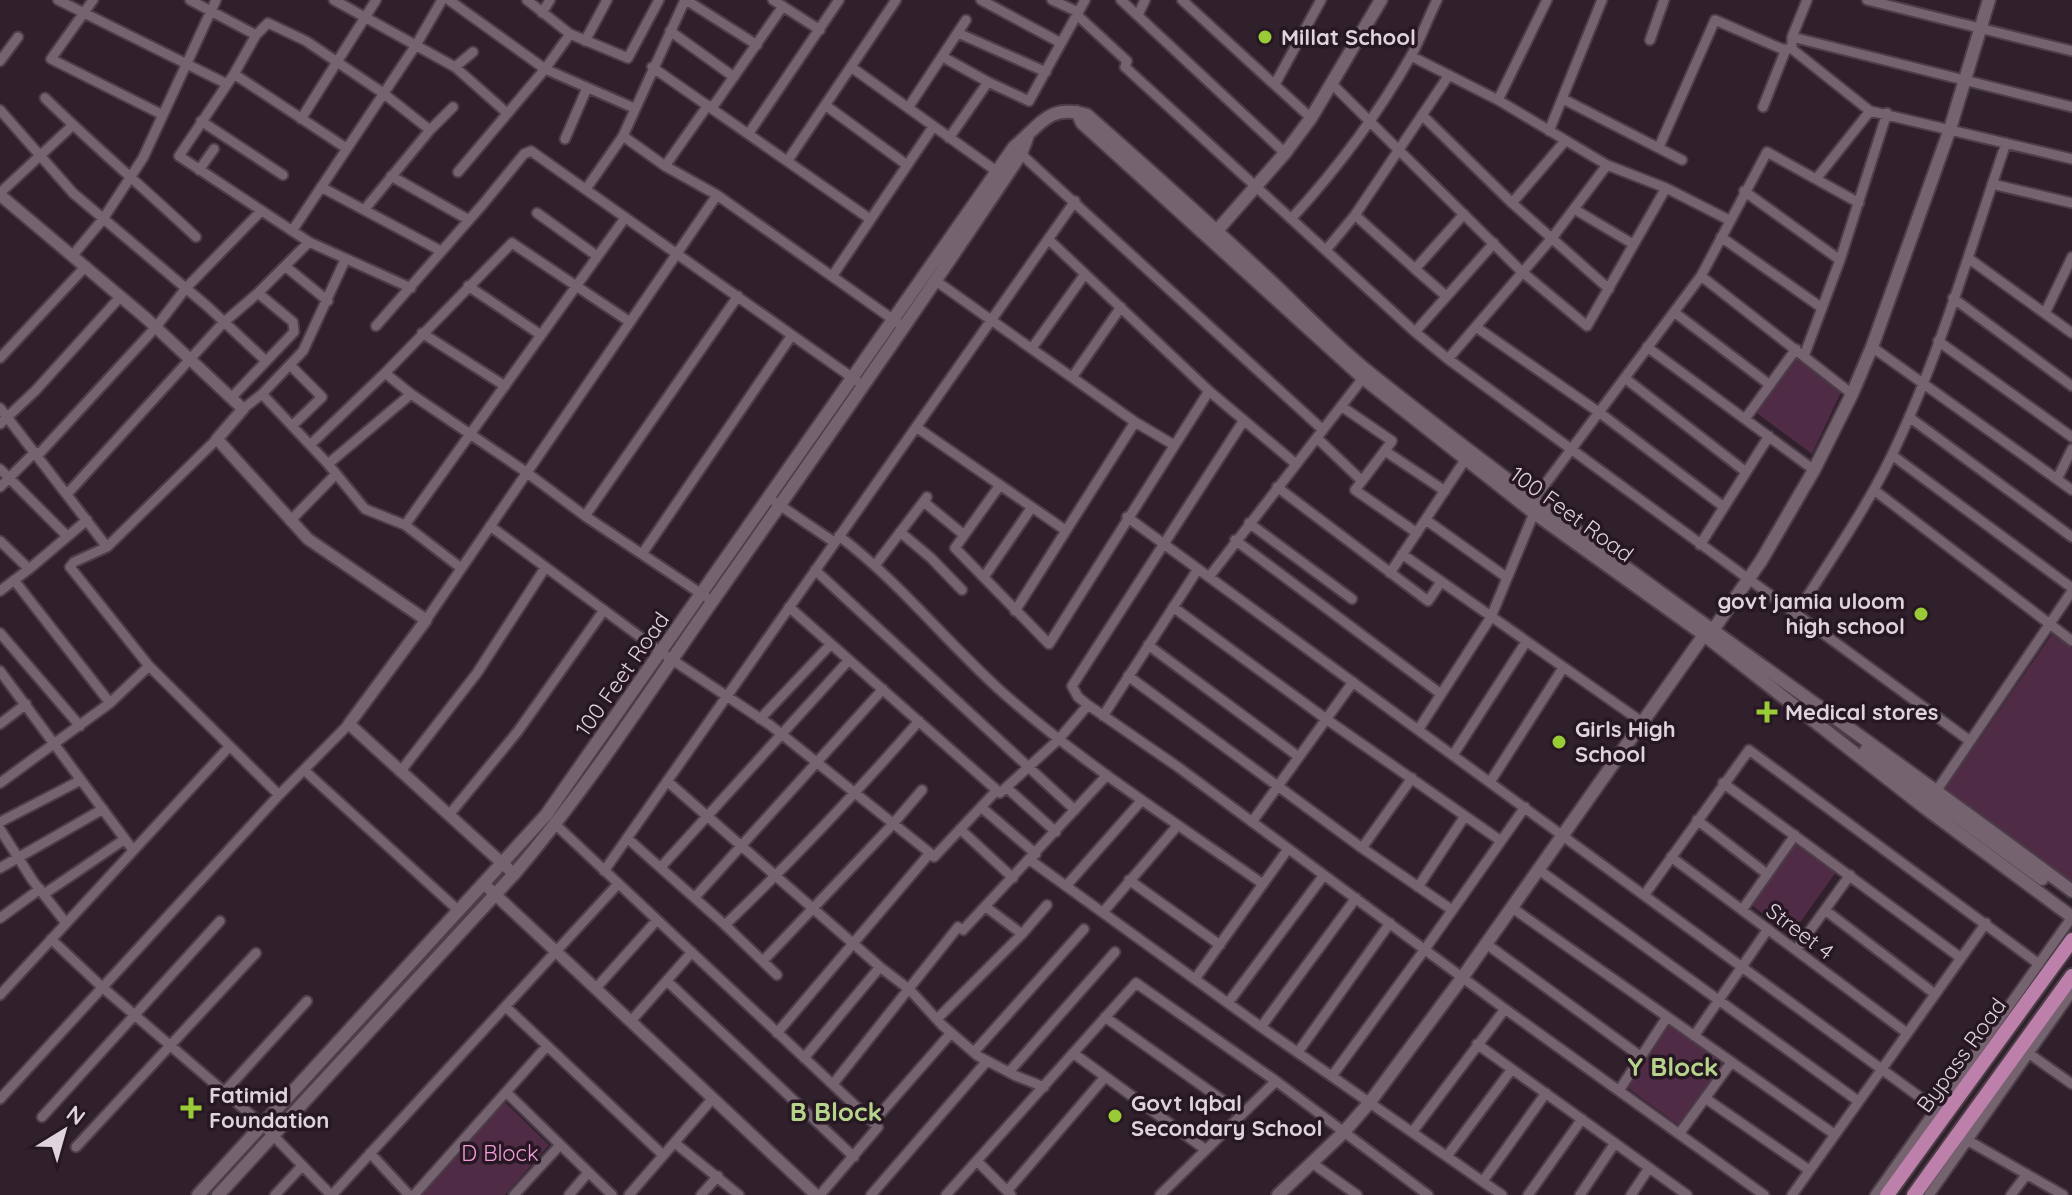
<svg xmlns="http://www.w3.org/2000/svg" width="2072" height="1195" font-family="Quicksand,sans-serif">
	<style>
		.green { fill: #502b46 }
		.lines { fill: none; stroke-linecap: round; stroke-linejoin: round }
		.minor-casing { stroke: #4c3e48; stroke-width: 13 }
		.tertiary-casing { stroke: #4c3e48; stroke-width: 15 }
		.secondary-casing { stroke: #4c3e48; stroke-width: 16 }
		.primary-casing { stroke: #4c3e48; stroke-width: 18 }
		.minor { stroke: #766370; stroke-width: 9 }
		.tertiary { stroke: #766370; stroke-width: 11 }
		.secondary { stroke: #766370; stroke-width: 12 }
		.primary { stroke: #bc80ab; stroke-width: 14 }
		.poi-dot { fill: #99cb36; stroke: #261722; stroke-width: 3 }
		.labels { text-anchor: middle; dominant-baseline: central; stroke-width: 7; stroke-linejoin: round; paint-order: stroke }
		.poi-label { font-size: 22px; font-weight: bold; fill: #dfd4dc; stroke: #261722; text-anchor: start }
		.street-label { font-size: 22px; fill: #dfd4dc; stroke: #261722 }
		.park-label { font-size: 22px; fill: #f49ddb; stroke: #261722 }
		.quarter-label { font-size: 26px; font-weight: bold; fill: #b6d38c; stroke: #261722 }
	</style>
	<rect width="100%" height="100%" fill="#30202b"/>
	<path class="green" d="M1793 347 1843 388 1812 454 1750 408Z
		M2052 634 2072 648V890L1942 793Z
		M1791 838 1836 872 1791 935 1745 900Z
		M1670 1021 1726 1062 1681 1127 1625 1086Z
		M505 1102 549 1145 505 1195H422Z"/>
	<g class="lines">
		<g class="minor-casing">
			<path id="minor" d="M58 0 227 84
				M93 0 51 59 163 115
				M190 0 256 35
				M334 0 455 67 507 113
				M449 0 545 69 634 108
				M527 0 570 34 628 58 659 0
				M686 0 757 45
				M773 0 820 30
				M981 0 1061 43
				M1052 0 1078 12
				M1121 0 1285 153
				M1182 0 1311 118
				M1807 0 1792 37V49L1870 111 2072 159
				M1867 0 2072 51
				M542 13 550 0
				M1077 15 1127 61 1125 67 1415 332 1448 359 1970 741
				M1138 15 1145 0
				M670 31 734 77
				M958 33 1046 72
				M1792 37 2072 107
				M1650 40 1664 0
				M585 41 607 0
				M1411 56 1498 100 1607 165 1666 188
				M943 57 988 82 1029 101 1085 0
				M0 61 18 37
				M455 67 473 52
				M652 67 870 219
				M851 67 999 173
				M234 74 346 148
				M1449 75 1355 215 1415 269 1464 214
				M1275 84 1321 0
				M1333 85 1521 271 1587 326 1666 188 1729 220
				M45 98C94 146 146 190 196 237
				M1563 99 1682 160
				M1498 100 1547 0
				M825 105 907 165
				M1763 107 1786 49
				M712 108 783 6
				M908 108 966 20
				M0 110 73 193 207 306 266 361
				M1422 115 1512 203 1609 289
				M301 119 376 0
				M201 121 283 175
				M1549 131 1602 0
				M749 133 839 0
				M623 136 665 166 717 195 898 323
				M949 138 988 82
				M565 139 587 88
				M1659 147 1715 20 1782 49H1792
				M1021 154 1323 430
				M788 160 896 0
				M665 166 708 105
				M199 170 214 149
				M458 172 545 69 570 34
				M391 176 469 220
				M1816 179 1870 111
				M1992 184 2072 203
				M321 187 441 251
				M586 189 623 136 685 0
				M1744 191 1840 260
				M0 193 73 125
				M1512 203 1565 141
				M1574 209 1633 244
				M364 210 430 130 453 107
				M537 213 597 256
				M1291 219C1336 170 1378 114 1411 56 1421 38 1428 18 1437 0
				M292 231 416 45 442 0
				M1721 237 1822 308
				M1048 239 1209 391 1296 464
				M1326 250 1355 215
				M73 255 103 219 143 158 216 0
				M1968 258 2072 333
				M285 266 328 301
				M1415 269 1446 296
				M833 275 933 127
				M1701 276 1852 394
				M936 281 1135 422 1174 445
				M468 286 541 335
				M411 288 309 242 179 156 234 74 256 35 268 23 306 41 383 93 430 130
				M1953 298 2072 386
				M1674 312 1770 385
				M2045 313 2072 257
				M376 326 483 204 524 154 531 151 857 381
				M1476 327 1600 413 1724 507
				M1415 332 1494 243
				M422 333 505 386
				M1938 341 2072 437
				M1647 347 1814 470
				M1872 347 2072 490
				M1032 348 1085 274
				M1804 356 1840 260 1887 113
				M0 358 86 266
				M1448 359 1552 238 1607 165
				M290 365 322 397 292 426
				M385 373 411 394 526 472 585 516 706 597
				M1073 376 1121 307
				M1626 379 1746 472
				M262 394 328 464 365 509 405 525 461 568
				M231 398 294 332 293 322 258 293
				M1341 406 1392 441 1362 481
				M0 408 107 547
				M243 409 262 394 303 351 345 260
				M1909 417 2072 537
				M1745 419 1796 349
				M1244 420 1072 686 1078 697 1088 705 1178 767 1505 1009 1764 1195
				M0 424 36 390 121 296
				M916 427 1065 530
				M1317 438 1362 481 1355 490 1417 533
				M217 439 107 547 74 562 70 567 149 666 279 795
				M310 445 385 373 512 243 630 322
				M1385 451 1445 491
				M38 455 156 327 186 288 261 211
				M1892 455 2072 588
				M328 464 411 394
				M0 469 67 536
				M2057 479 2072 449
				M1000 485 955 548 1049 644 1209 391
				M0 487 35 452
				M1277 487 1428 601 1441 582
				M1874 490 2072 641
				M68 493 223 323 258 293 309 242
				M1534 499 1701 276 1767 152 1859 203
				M775 502 834 542
				M924 502 964 535
				M585 516 738 296
				M1127 517 1936 1109
				M1426 520 1506 577
				M290 521 336 474
				M1249 523 1352 599
				M405 525 625 218
				M490 526 662 653 770 725 930 853
				M900 532 931 558 962 590
				M839 536C901 583 945 641 1002 692 1083 764 1175 822 1263 884
				M1235 540 1441 694
				M0 541 29 569 0 591
				M1700 545 1769 436
				M642 554 792 335
				M1402 554 1642 722
				M876 564 927 497
				M29 569 87 520
				M815 570 1075 810
				M1390 573 1465 460
				M984 577 1032 507
				M1209 577 1363 378
				M14 580 110 703 149 666
				M789 607 1000 793 1058 740 1088 705
				M1173 607 1326 719 1501 841
				M1015 611 1135 422
				M1796 614C1829 562 1864 512 1891 457 1939 358 1970 249 2006 143
				M426 620 717 195
				M0 633 80 726
				M1148 645 1299 757
				M0 671 133 850
				M1128 676 1362 848 1452 910
				M1103 716 1198 569
				M760 719 831 644
				M0 724 26 704
				M1418 730 1491 617 1534 513
				M1453 755 1526 642
				M304 770 459 911
				M400 772 477 673 545 568
				M667 781 880 967 910 990 942 1025 978 1056 1016 1076 1044 1087
				M1490 782 1563 668
				M0 783 110 703
				M1723 783 1961 958
				M1007 788 1056 832
				M1937 790 2072 591
				M981 807 1036 854
				M449 815 518 731 604 610
				M1697 820 1767 874
				M0 822 81 780
				M1252 822 1353 682
				M556 825 878 1127 820 1195
				M0 829 33 881 66 923
				M960 829 1013 878
				M627 838 725 925 777 975
				M1362 848 1412 778
				M1671 857 1907 1033
				M1030 860 1261 1027 1502 1195
				M661 867 849 660
				M0 868 103 809
				M1539 870 1858 1101
				M604 871 1075 201
				M1129 880 1220 945
				M1066 886 1142 800
				M1418 887 1465 816
				M44 894 125 839
				M1645 894 1749 750 2039 964
				M695 897 883 689
				M1511 907 1834 1134
				M1742 910 1795 835
				M1825 910 1935 994
				M1104 911 1178 825
				M0 918 40 889
				M725 925C793 860 857 792 919 721
				M1022 934 1047 905
				M51 939 102 987 264 1126 331 1195
				M1485 943 1640 1056
				M1796 950 1850 875
				M763 961 892 825 922 790
				M1195 979 1288 849
				M667 981 854 1157
				M596 988 657 920
				M0 995 228 748
				M1228 1003 1324 875
				M506 1007 663 1155
				M1105 1017 1242 1114
				M937 1019 1022 934 986 907
				M631 1021 692 952
				M1261 1027 1356 898
				M777 1033 930 853 934 857 997 790
				M1694 1036 1768 929
				M1477 1044 1687 1195
				M2024 1050 2072 1084
				M974 1052 1084 929
				M1298 1052 1390 923
				M1073 1053 1206 1150
				M804 1058 880 967
				M1009 1072 1115 952
				M1332 1076 1425 949 1525 807
				M833 1084 958 927 963 930 1107 775
				M1620 1089 1667 1017
				M225 1091 307 1001
				M507 1093 612 1195
				M1705 1098 1809 1170
				M0 1099 279 795 349 724
				M42 1117 220 921
				M873 1122 951 1033
				M1413 1131 1505 1009
				M1679 1134 1730 1064
				M1967 1140 2063 1195
				M675 1143 739 1195
				M76 1147 256 953
				M370 1153 409 1195
				M1447 1156 1512 1069
				M977 1161 1011 1195
				M1312 1163 1357 1195
				M1483 1181 1546 1093
				M1007 1191 1105 1077
				M275 1195 302 1166
				M332 1195 618 884
				M414 1195 547 1046
				M514 1195 560 1145
				M569 1195 587 1174
				M629 1195 713 1098
				M701 1195 718 1176
				M871 1195 987 1061
				M946 1195 1136 983 1276 1081 1428 1195
				M1160 1195 1276 1081
				M1528 1195 1582 1119
				M1580 1195 1615 1143
				M1631 1195 1649 1168
				M1792 1195 1986 923
				M1875 1195 2072 917
				M1929 1195 2072 992
				M2011 1195 2027 1174"/>
		</g>
		<g class="tertiary-casing">
			<path id="tertiary" d="M0 195 147 319 243 409 217 439 308 539 426 620 349 724 514 874
				M484 884 816 1195"/>
		</g>
		<g class="secondary-casing">
			<path id="secondary" d="M1077 112 1082 123 1363 378 1534 513 1704 635 1925 808 2072 917
				M1214 234 1285 153 1311 118 1381 0
				M1866 750 2042 879
				M198 1195 546 815 1014 147C1040 126 1048 103 1087 115 1145 166 1203 218 1260 271 1297 305 1332 343 1371 374 1598 555 1840 717 2072 891
				M218 1195 514 874C591 784 653 685 721 589 822 445 923 301 1021 154L1027 138
				M1278 1195 1343 1133 1370 1102 1462 978 1704 635 1713 630 1761 561 1814 470 1852 394 1872 347 1950 129 1989 0"/>
		</g>
		<g class="primary-casing">
			<path id="primary" d="M1887 1195 2072 940
				M1914 1195 2072 976"/>
		</g>
		<use href="#minor" class="minor"/>
		<use href="#tertiary" class="tertiary"/>
		<use href="#secondary" class="secondary"/>
		<use href="#primary" class="primary"/>
	</g>
	<g class="poi-dot">
		<circle cx="1265" cy="37" r="8"/>
		<circle cx="1921" cy="614" r="8"/>
		<path d="M1763 700h8v8h8v8h-8v8h-8v-8h-8v-8h8z"/>
		<circle cx="1559" cy="742" r="8"/>
		<path d="M187 1096h8v8h8v8h-8v8h-8v-8h-8v-8h8z"/>
		<circle cx="1115" cy="1116" r="8"/>
	</g>
	<g class="labels">
		<g class="poi-label">
			<text x="1281" y="37">Millat School</text>
			<text x="1905" y="601" text-anchor="end">govt jamia uloom<tspan x="1905" dy="25">high school</tspan></text>
			<text x="1785" y="712">Medical stores</text>
			<text x="1575" y="729">Girls High<tspan x="1575" dy="25">School</tspan></text>
			<text x="209" y="1095">Fatimid<tspan x="209" dy="25">Foundation</tspan></text>
			<text x="1131" y="1103">Govt Iqbal<tspan x="1131" dy="25">Secondary School</tspan></text>
		</g>
		<g class="street-label">
			<text transform="translate(1572 514) rotate(36)">100 Feet Road</text>
			<text transform="translate(622 674) rotate(-55)">100 Feet Road</text>
			<text transform="translate(1800 931) rotate(37)">Street 4</text>
			<text transform="translate(1961 1055) rotate(-54)">Bypass Road</text>
		</g>
		<g class="park-label">
			<text x="500" y="1153">D Block</text>
		</g>
		<g class="quarter-label">
			<text x="1673" y="1066">Y Block</text>
			<text x="836" y="1111">B Block</text>
		</g>
	</g>
	<g transform="translate(64 1131) rotate(37)" stroke="#261722" stroke-width="6" paint-order="stroke">
	<path d="M0-6L14 30L0 20L-14 30Z" fill="#dfd4dc"/>
	<text y="-12" font-size="22" font-weight="bold" text-anchor="middle" fill="#dfd4dc">N</text>
	</g>
</svg>
